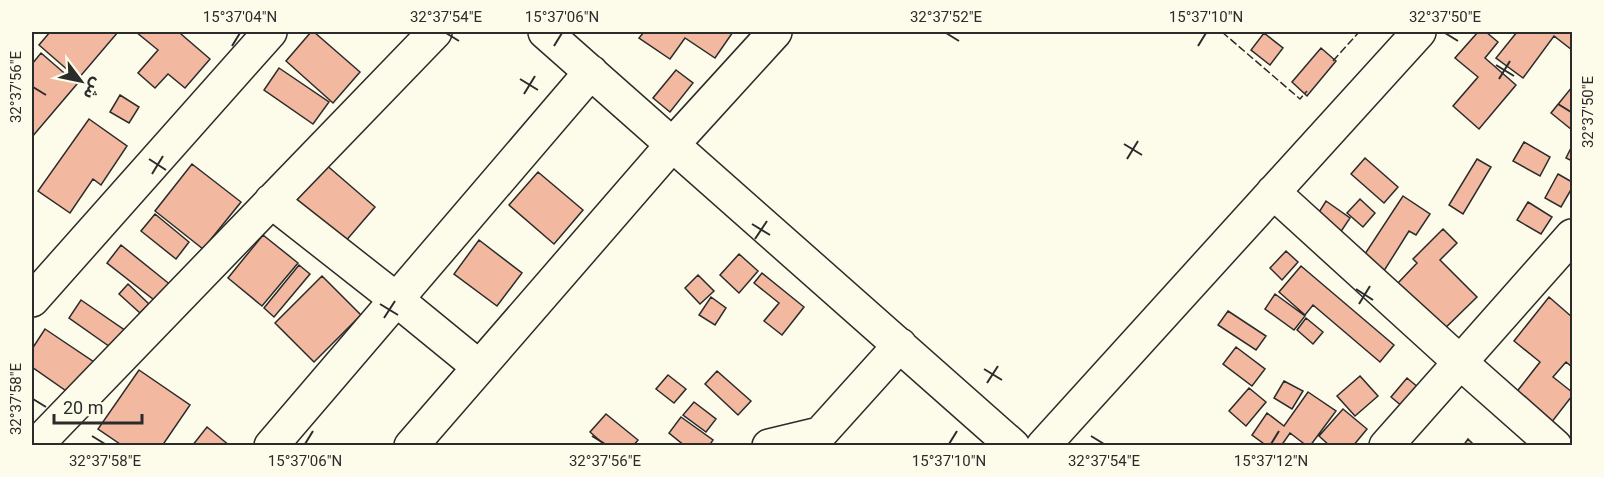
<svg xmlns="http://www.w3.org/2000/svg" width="1604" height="477" font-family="Roboto,'Noto Sans Arabic',sans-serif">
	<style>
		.building { fill: #f2b8a0; stroke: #2b2b2b; stroke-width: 1.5 }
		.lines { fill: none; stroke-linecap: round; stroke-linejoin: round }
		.minor-casing { stroke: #2b2b2b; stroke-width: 36 }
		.minor { stroke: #fdfbea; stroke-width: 33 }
		.fence { stroke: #2b2b2b; stroke-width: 1.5; stroke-dasharray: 8 3; stroke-linecap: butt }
		.ticks { fill: none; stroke: #2b2b2b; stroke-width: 2 }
		.neatline { fill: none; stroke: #2b2b2b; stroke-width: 2 }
		.ticks-label { font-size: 15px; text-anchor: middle; fill: #2b2b2b }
	</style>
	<rect width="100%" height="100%" fill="#fdfbea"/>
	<path class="building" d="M50 32H118L78 79 39 45Z
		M136 32H183L181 34 210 59 185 88 168 74 155 88 138 73 158 50Z
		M311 32H314L360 72 333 103 286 61Z
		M644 32H733L715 58 685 38 670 59 639 38Z
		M1478 32H1486L1498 42 1485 58 1516 85 1479 129 1453 106 1478 77 1455 58Z
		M1517 32H1572V50L1554 36 1523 78 1496 58Z
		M1264 33 1283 48 1270 65 1251 50Z
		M1321 48 1336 61 1307 96 1292 82Z
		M41 53 77 84 32 137V64Z
		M279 68 329 102 313 124 264 90Z
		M676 70 693 83 670 112 653 98Z
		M1572 87V130L1551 113Z
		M120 95 139 107 129 123 110 112Z
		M89 119 127 146 101 185 93 179 70 213 38 191Z
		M1524 142 1550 157 1540 176 1513 161Z
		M1572 146V161L1566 158Z
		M1365 158 1398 187 1384 203 1351 174Z
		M1477 159 1491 167 1463 214 1449 205Z
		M324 163 375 207 338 250 287 206Z
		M192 164 241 202 203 249 155 211Z
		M538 172 583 210 554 244 509 205Z
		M1558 174 1572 182V188L1561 207 1545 198Z
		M1403 196 1430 214 1416 235 1409 231 1382 274 1361 260Z
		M1360 199 1375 213 1363 227 1347 213Z
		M1326 201 1350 218 1340 233 1316 217Z
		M1528 202 1552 217 1541 234 1517 220Z
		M155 214 189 242 176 259 141 231Z
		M1443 229 1457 243 1440 260 1477 297 1437 336 1418 304 1398 283 1417 263 1413 259Z
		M263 235 298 263 262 306 228 278Z
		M479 240 522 273 497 306 454 274Z
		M121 245 172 286 158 303 107 263Z
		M1286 251 1298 262 1282 280 1270 268Z
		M739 254 758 271 739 293 720 275Z
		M299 265 310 274 274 317 264 308Z
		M1301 266 1394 345 1380 362 1313 305 1305 315 1279 292Z
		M762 273 804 307 782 335 764 321 779 303 754 283Z
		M698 275 714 291 700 304 685 288Z
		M322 276 361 315 314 362 275 323Z
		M128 284 149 304 140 313 119 294Z
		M1275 294 1305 316 1294 330 1265 309Z
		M711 297 726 308 715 325 699 315Z
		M1549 297 1572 317V367L1566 362 1553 377 1572 392V396L1551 423 1515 394 1540 362 1514 341Z
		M81 300 126 331 113 349 69 318Z
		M1228 311 1266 336 1256 350 1218 325Z
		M1306 318 1323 332 1313 344 1297 330Z
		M45 329 94 362 72 395 32 367V349Z
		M1236 347 1265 369 1252 386 1223 364Z
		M139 370 190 405 162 446H123L98 429Z
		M717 371 751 401 738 415 705 384Z
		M668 375 686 389 674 403 656 389Z
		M1360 376 1378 396 1355 416 1337 396Z
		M1407 378 1419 388 1403 407 1391 397Z
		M1284 381 1303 391 1292 409 1274 398Z
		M1249 388 1266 402 1246 426 1229 411Z
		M1308 392 1336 411 1310 446H1307L1290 433 1281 446H1267L1252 435 1267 413 1284 426Z
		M694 402 716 419 706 432 683 415Z
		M1343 409 1367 429 1353 446H1330L1319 436Z
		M606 414 638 440 633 446H606L590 432Z
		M681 417 713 440 709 446H685L669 433Z
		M207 427 230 446H192Z
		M1468 439 1475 446H1463Z"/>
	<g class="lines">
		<g class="minor-casing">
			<path id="minor" d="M545 32 1013 446
				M1273 192 1461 363 1555 446
				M271 201 397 300 479 367
				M32 300 270 32
				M44 437 435 32
				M271 446 591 72
				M411 446 672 145 775 32
				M769 446 819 434
				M809 446 900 345
				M1043 446 1419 32
				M1386 446 1572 236"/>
		</g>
		<use href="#minor" class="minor"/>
		<path class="fence" d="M1222 32 1300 99 1307 91
			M1333 61 1359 32"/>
	</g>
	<path class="ticks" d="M446 33 459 41M946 33 959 41M1445 33 1458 41M232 46 240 33M554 46 562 33M1198 46 1206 33M1496 65 1514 76M520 79 538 90M1499 79 1510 61M33 87 46 95M524 94 535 76M1558 104 1571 112M1124 144 1142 155M149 159 166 170M1127 159 1138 141M152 174 163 156M752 224 770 235M755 239 767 221M1356 289 1373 300M380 304 398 315M1359 304 1370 286M384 318 395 301M984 369 1002 380M987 383 998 366M33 399 46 407M92 436 105 444M592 436 605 444M1091 436 1104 444M305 444 313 431M949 444 957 431M1271 444 1279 431"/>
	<rect width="1604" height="477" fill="none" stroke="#fdfbea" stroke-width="66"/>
	<g transform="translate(81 81) rotate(122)" stroke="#fdfbea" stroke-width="4.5" paint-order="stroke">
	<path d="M0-4.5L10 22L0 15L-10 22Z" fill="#2b2b2b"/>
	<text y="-9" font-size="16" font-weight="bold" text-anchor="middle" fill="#2b2b2b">ش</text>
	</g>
	<path d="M54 414v9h88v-9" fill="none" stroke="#2b2b2b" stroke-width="3"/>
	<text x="63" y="414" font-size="18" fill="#2b2b2b" stroke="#fdfbea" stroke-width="4.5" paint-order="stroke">20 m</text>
	<rect x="33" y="33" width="1538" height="411" class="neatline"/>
	<g class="ticks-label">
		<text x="240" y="22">15°37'04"N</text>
		<text x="446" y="22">32°37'54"E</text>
		<text x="562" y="22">15°37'06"N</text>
		<text x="946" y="22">32°37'52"E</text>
		<text x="1206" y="22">15°37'10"N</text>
		<text x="1445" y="22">32°37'50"E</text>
		<text transform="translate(16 87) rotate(-90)" y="5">32°37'56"E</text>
		<text transform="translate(1588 112) rotate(-90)" y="5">32°37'50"E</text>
		<text transform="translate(16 399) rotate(-90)" y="5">32°37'58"E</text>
		<text x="105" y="466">32°37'58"E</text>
		<text x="305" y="466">15°37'06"N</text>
		<text x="605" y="466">32°37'56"E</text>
		<text x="949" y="466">15°37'10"N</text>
		<text x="1104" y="466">32°37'54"E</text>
		<text x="1271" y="466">15°37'12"N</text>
	</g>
</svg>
